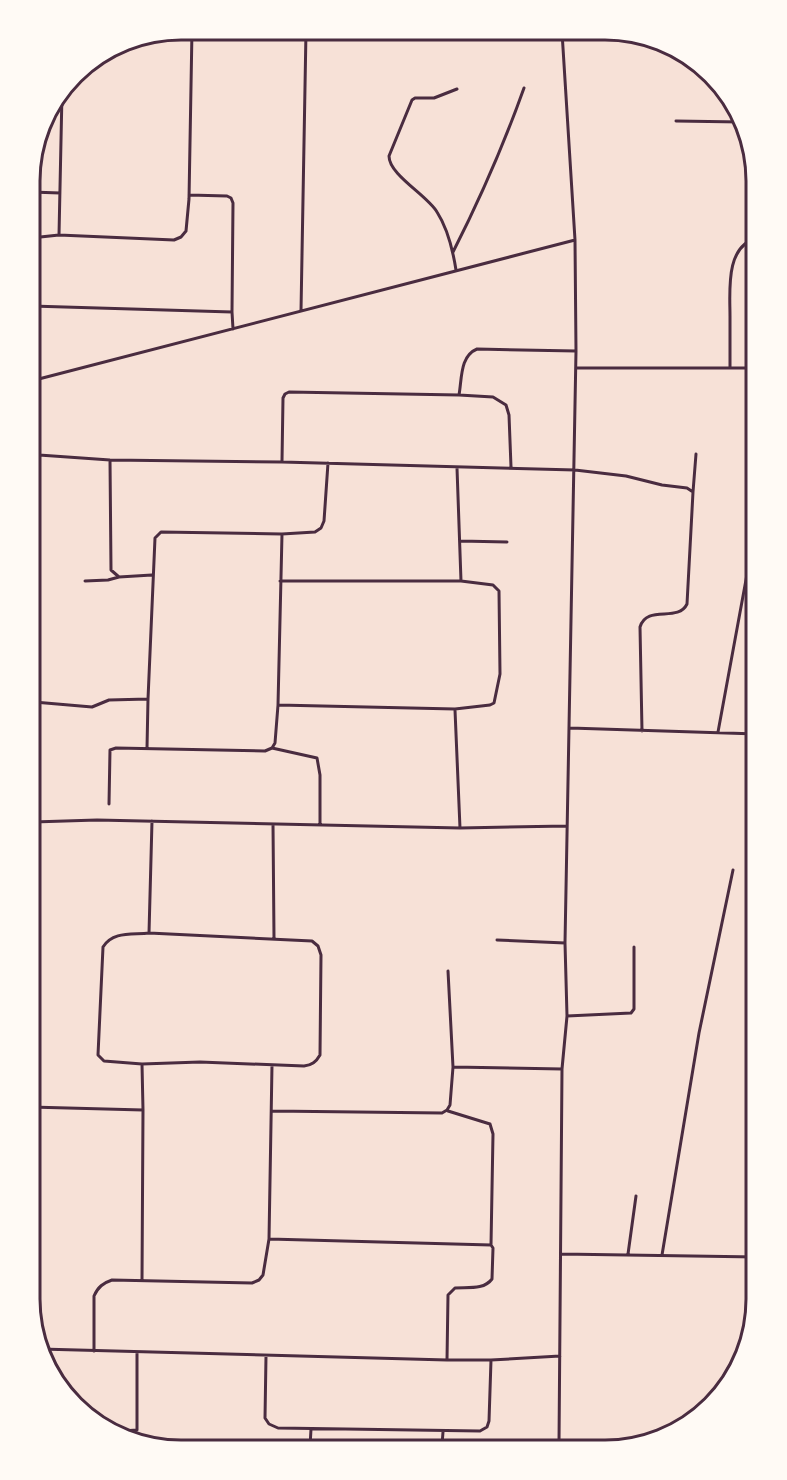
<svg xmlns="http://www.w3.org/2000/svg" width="787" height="1480" font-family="Barlow,sans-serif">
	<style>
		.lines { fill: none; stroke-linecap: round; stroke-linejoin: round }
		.minor { stroke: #4a2c40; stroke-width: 3 }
		.rim { fill: none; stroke: #4a2c40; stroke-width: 3 }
	</style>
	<rect width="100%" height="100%" fill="#f7e1d7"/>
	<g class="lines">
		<path class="minor" d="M676 121 741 122
			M31 192 60 193
			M189 195 227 196 231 198 233 203 232 312
			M59 235 62 93
			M31 238 59 235 174 240 181 237 186 231 189 199 192 30
			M453 252C480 199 504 144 524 88
			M456 270C453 251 448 229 437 212 427 195 389 175 389 156L412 100 415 98H434L457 89
			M31 306 232 312 233 329
			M301 311 306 31
			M576 368H757
			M730 368C730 350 730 333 730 316 730 291 725 246 757 238
			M31 381 575 240
			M459 395 493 397 506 405 509 415 511 467
			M39 455 110 460 282 462 575 470 626 476 662 485 687 488 693 492 687 604C678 623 647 604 640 627L642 731
			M110 460 111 570 119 577 152 575
			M282 461 283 398 285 394 289 392 459 395C462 378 460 356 477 349L576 351
			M693 492 696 454
			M460 541 507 542
			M85 581 108 580 119 577
			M280 581H461L457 468
			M34 702 92 707 109 700 148 699 155 538 161 532 282 534 315 532 321 528 324 521 328 463
			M278 705 455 709 490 705 494 703 500 674 499 591 493 585 461 581
			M455 710 460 828
			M570 728 757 734
			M718 732 757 520
			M147 748 148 699
			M272 748 317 758 320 775V825
			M751 769 756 734
			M109 804 110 750 116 748 265 751 272 748 275 743 278 705 282 534
			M33 822 97 820 460 828 567 826
			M273 824 274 938
			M30 884 39 455 37 380
			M149 933 312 941 318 946 321 955 320 1055C316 1062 312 1065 304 1066L200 1062 142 1064 104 1061 98 1055 103 947C113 931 132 935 149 933Z
			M149 933 152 821
			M497 940 565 943
			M448 971 453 1067 562 1069
			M567 1016 631 1013 634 1009V947
			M30 1107 143 1110 142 1064
			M272 1111 442 1113 447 1110 450 1105 453 1067
			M448 1111 490 1124 493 1134 491 1245
			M269 1239 491 1245 493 1248 492 1279C484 1290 468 1287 455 1288L448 1295 447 1360
			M561 1254 757 1257
			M628 1254 636 1196
			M662 1255 699 1033 733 870
			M142 1281 143 1110
			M40 1349 447 1360H491L560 1356
			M94 1351V1296C98 1287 103 1283 112 1280L252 1283 259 1280 263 1275 269 1239 272 1065
			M266 1356 265 1418 269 1424 278 1428 480 1431 487 1427 489 1421 491 1360
			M122 1431 137 1430V1352
			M559 1443 562 1069 567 1016 565 943 576 351 575 240 562 32
			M442 1445 443 1432
			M310 1447 311 1429"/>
	</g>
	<path d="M0 0H787V1480H0ZM181 40H605A141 141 0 0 1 746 181V1299A141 141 0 0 1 605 1440H181A141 141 0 0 1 40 1299V181A141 141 0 0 1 181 40Z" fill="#fffaf5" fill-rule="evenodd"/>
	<path class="rim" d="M181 40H605A141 141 0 0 1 746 181V1299A141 141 0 0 1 605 1440H181A141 141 0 0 1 40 1299V181A141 141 0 0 1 181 40Z"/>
</svg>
